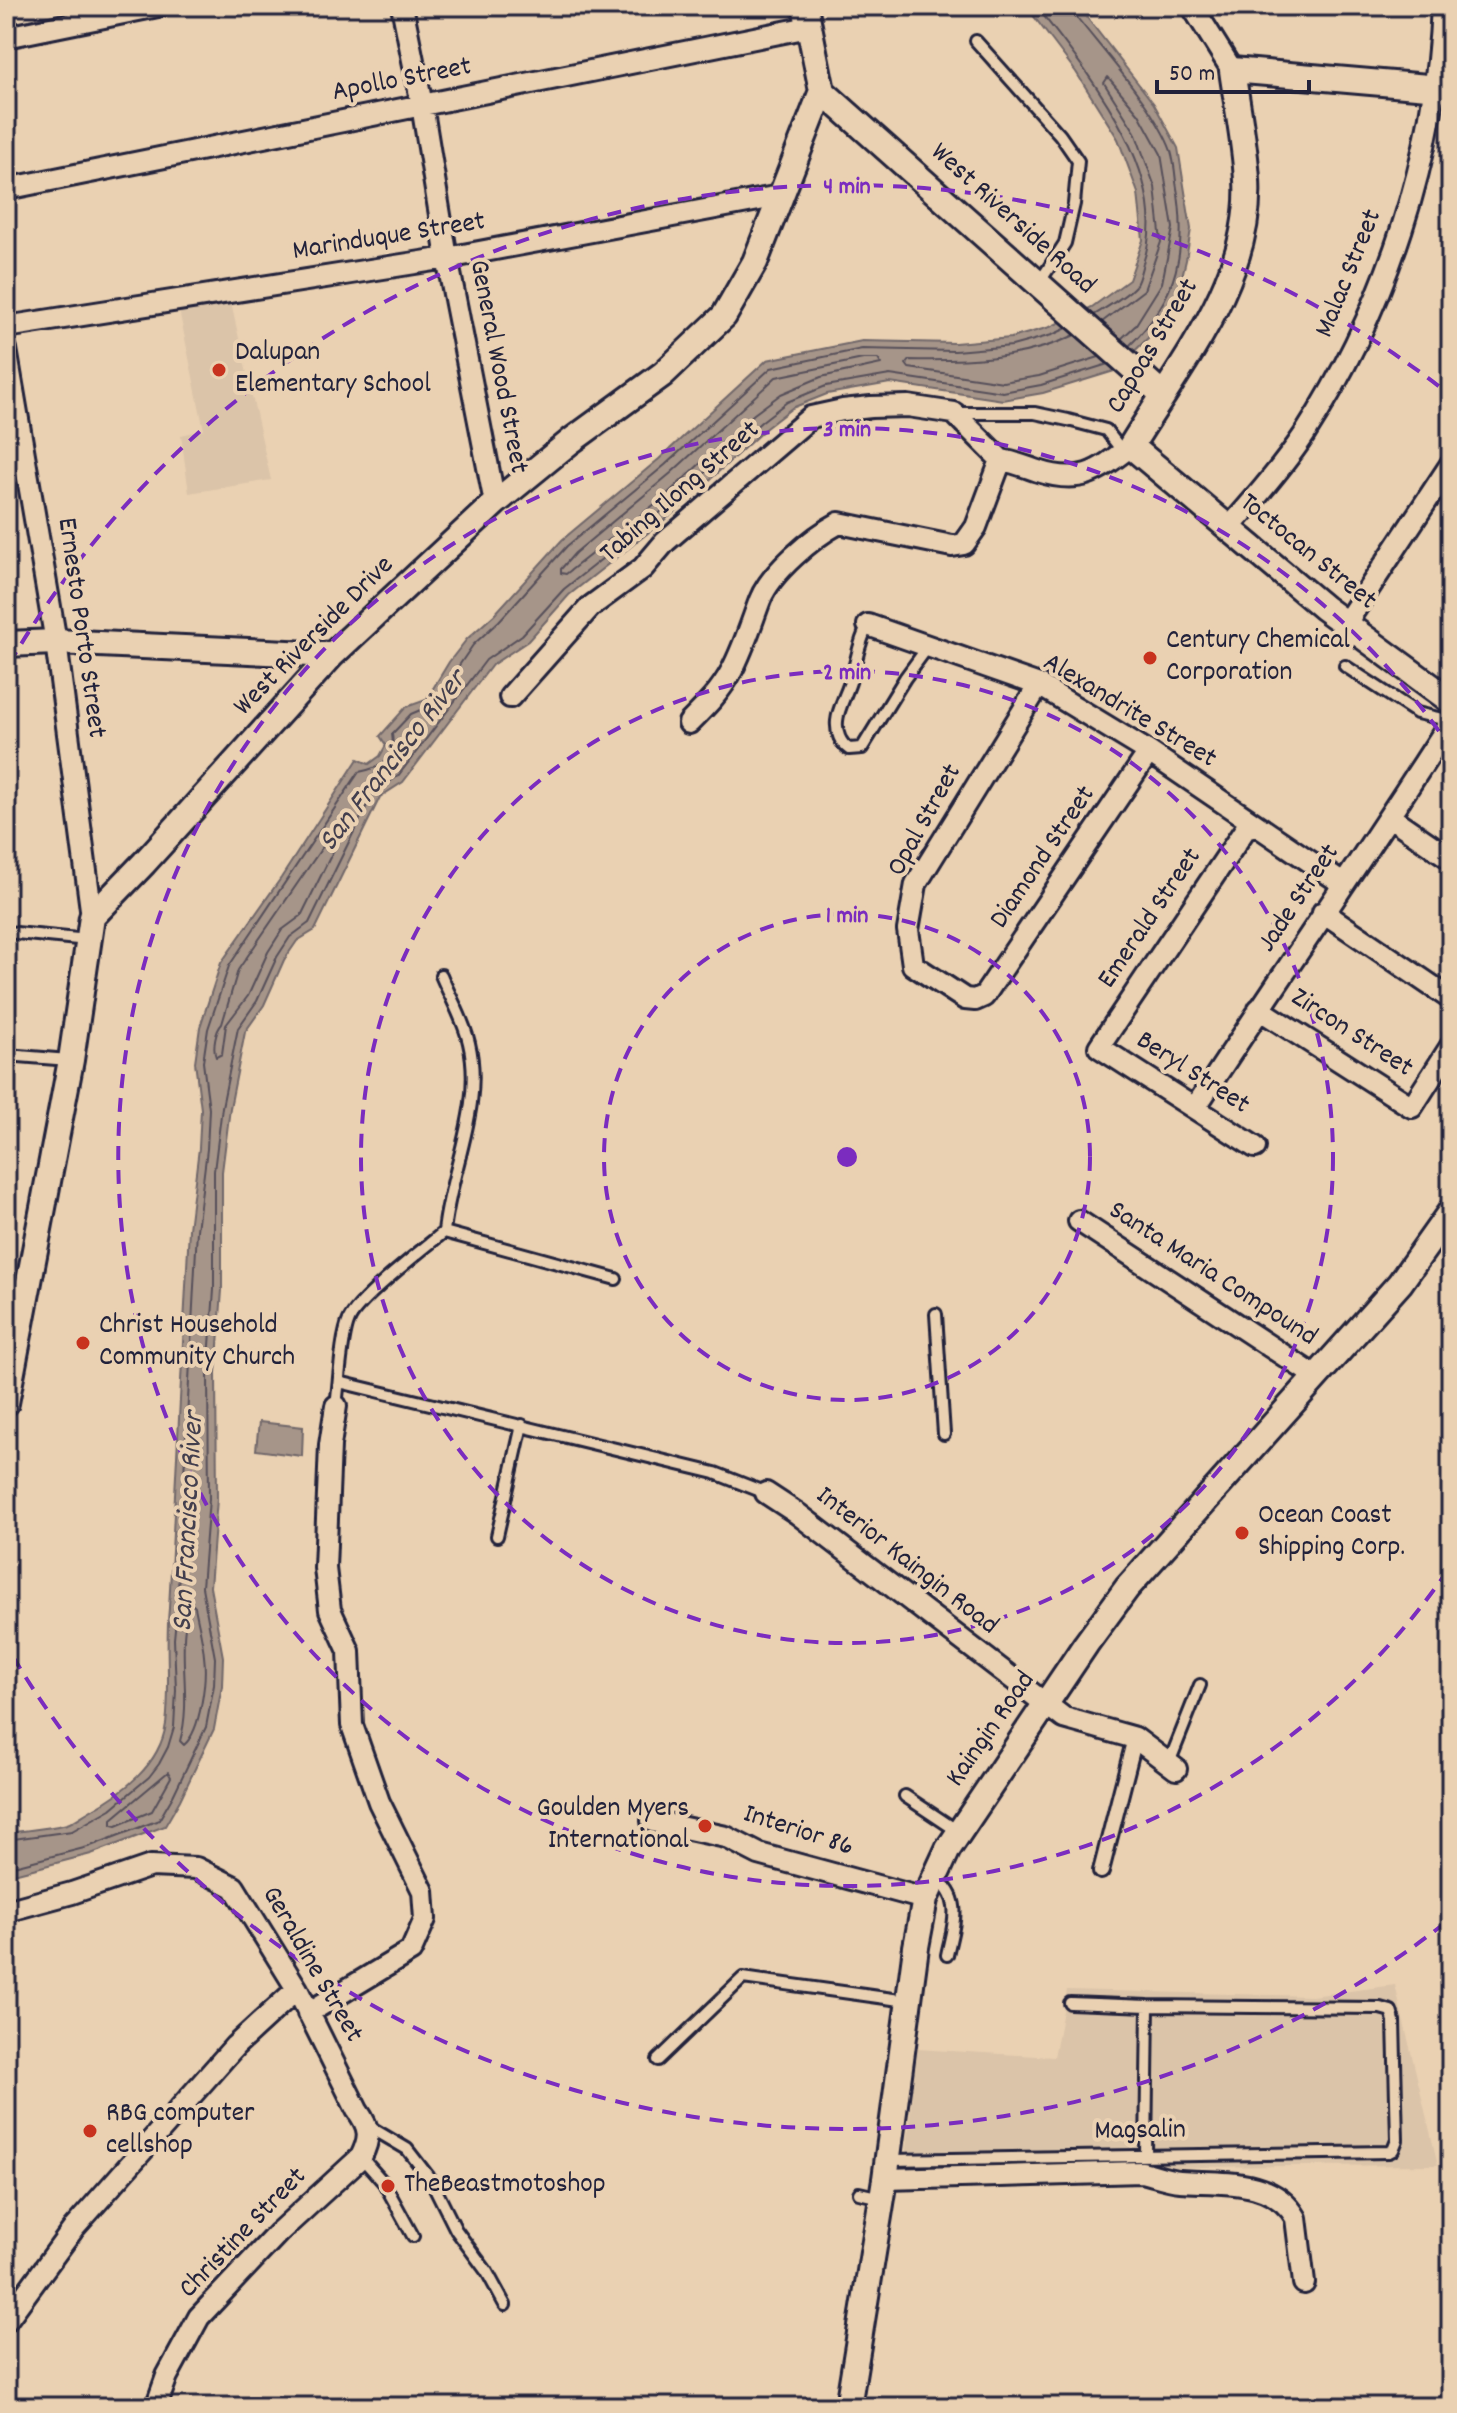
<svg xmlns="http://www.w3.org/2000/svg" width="1457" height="2413" font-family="Dekko,sans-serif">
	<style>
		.built { fill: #dbc4a9 }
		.water { fill: #a69589; stroke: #71676a; stroke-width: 2 }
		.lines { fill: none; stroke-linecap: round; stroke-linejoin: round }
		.shore { stroke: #57505a; stroke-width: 2 }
		.service-casing { stroke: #22223b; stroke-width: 16 }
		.pedestrian-casing { stroke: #22223b; stroke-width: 20 }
		.minor-casing { stroke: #22223b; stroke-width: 26 }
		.tertiary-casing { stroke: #22223b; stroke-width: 30 }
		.service { stroke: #ead1b2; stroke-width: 10 }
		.pedestrian { stroke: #ead1b2; stroke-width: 14 }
		.minor { stroke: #ead1b2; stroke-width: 20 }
		.tertiary { stroke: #ead1b2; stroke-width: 24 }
		.ring { fill: none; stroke: #7b2cbf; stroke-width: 4; stroke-dasharray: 14 10 }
		.poi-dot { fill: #c8321e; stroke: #ead1b2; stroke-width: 3 }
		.labels { text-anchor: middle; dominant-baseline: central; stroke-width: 8; stroke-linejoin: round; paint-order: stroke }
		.street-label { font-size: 28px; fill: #22223b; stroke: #ead1b2 }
		.poi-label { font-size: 28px; fill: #22223b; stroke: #ead1b2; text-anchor: start }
		.water-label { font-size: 30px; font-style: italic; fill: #433f4e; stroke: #ead1b2 }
		.centre { fill: #7b2cbf; stroke: #ead1b2; stroke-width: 4 }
		.ring-label { font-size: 24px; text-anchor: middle; font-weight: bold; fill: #7b2cbf; stroke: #ead1b2; stroke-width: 8; stroke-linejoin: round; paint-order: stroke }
	</style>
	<rect width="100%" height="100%" fill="#ead1b2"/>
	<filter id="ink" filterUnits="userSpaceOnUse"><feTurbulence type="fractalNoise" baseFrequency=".0125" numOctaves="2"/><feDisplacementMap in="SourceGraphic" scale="16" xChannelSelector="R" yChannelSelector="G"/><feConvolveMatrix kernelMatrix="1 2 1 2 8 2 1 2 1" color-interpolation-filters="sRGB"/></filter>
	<g filter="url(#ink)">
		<path class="built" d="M231 303 271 480 189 493 181 435 204 430 179 310Z
			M1395 1985 1438 2165 905 2169 916 2049 1054 2057 1067 1990 1312 1996Z"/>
		<path class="water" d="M1026 6H1078L1154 104 1178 148 1191 229 1186 260 1179 289 1169 309 1148 338 1114 371 1043 393 1003 400 890 383 827 394 792 408 766 428 677 510 569 595 528 641 492 665 403 782 380 797 315 930 297 941 284 960 264 1005 245 1032 230 1108 222 1172V1290L216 1373 217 1499 210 1587 223 1657 222 1686 214 1729 180 1800 165 1826 91 1854 6 1876V1833C26 1830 47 1829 67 1824 74 1822 81 1816 88 1812 122 1793 160 1766 166 1724 171 1685 165 1647 169 1608L189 1229 199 1148 201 1109 195 1062 200 1027 221 963 281 878 358 759 369 764 380 756 386 745 380 736 406 707 426 700 449 662 467 639 494 615 562 540 659 459 767 360 862 341 955 343 1011 338 1050 327 1092 307 1129 280 1143 240 1138 193 1118 139 1076 72Z
			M259 1422 303 1427 302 1456 256 1450Z"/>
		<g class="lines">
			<path class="shore" d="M1036 6C1087 72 1174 175 1143 263 1141 270 1139 281 1135 286 1125 297 1107 307 1094 315
				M1072 6 1075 15C1103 51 1156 109 1171 151 1174 161 1175 172 1176 182 1188 248 1179 298 1129 346
				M1102 322 1144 290 1161 242 1155 187 1135 132 1104 83 1108 77 1139 114 1161 154 1173 228 1162 283 1135 326 1121 339
				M1075 335C1023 360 966 361 909 360L906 364 909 368 1003 382 1039 376 1099 357
				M863 359H878L881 364 821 377 781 394 754 414 665 496 566 574 561 573V569L575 553 671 473 776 377Z
				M341 820 345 821 346 825 301 916 282 930 268 952 248 996 226 1025 222 1054 216 1057C212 1048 216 1030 222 1024L238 970Z
				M192 1604 195 1607C198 1623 203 1640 204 1656 207 1678 201 1731 184 1745L180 1741C190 1707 182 1673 184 1639 184 1628 187 1618 188 1607Z
				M168 1772 171 1777 152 1811 116 1826 112 1825V1819Z
				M6 1840 72 1831 111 1809 149 1777 159 1764 168 1747 174 1727 176 1690 174 1639 177 1608 197 1230 207 1149 209 1109 203 1062 208 1029 229 966 359 772C383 767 396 761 392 734L411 714 432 705 473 645 499 621 567 546 665 465 771 368 862 349 955 351 1012 346 1052 335 1067 328
				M6 1868 88 1847 159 1820 173 1796 206 1727 214 1685 215 1658 202 1587 209 1499 208 1373 214 1290V1171L222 1107 238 1028 257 1001 277 957 290 937 309 923 373 793 398 776 486 660 522 635 564 589 671 504 761 422 787 402 826 386 890 375 1003 392 1041 385 1108 364"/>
			<g class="service-casing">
				<path id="service" d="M976 41 1060 135 1078 161 1074 204 1065 243 1039 283
					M958 413H1035L1068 420 1106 430 1123 452
					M868 625C858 643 857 661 851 679 847 693 838 708 837 721 836 732 840 743 849 749L862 748 905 678 927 648
					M1345 666 1417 713 1451 721
					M6 932 88 940
					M441 975C450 997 464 1020 469 1043 484 1106 450 1170 444 1232
					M6 1055 69 1060
					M444 1232 616 1279
					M936 1314 944 1434
					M339 1382 715 1473 766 1493
					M336 1406C339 1385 341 1337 349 1320 358 1299 423 1249 444 1232
					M497 1536 522 1425
					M1169 1763 1200 1685
					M905 1796 959 1832
					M935 1878C965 1898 953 1926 947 1955
					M1070 2003 1148 2006
					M658 2060 743 1978 907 2001
					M368 2126 407 2149 431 2180 456 2230 487 2272 505 2305
					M361 2157 384 2183 413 2236
					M889 2160 1389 2152 1393 2150 1397 2140 1394 2021 1391 2011 1380 2008 1148 2006 1146 2155
					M859 2193 881 2198"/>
			</g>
			<g class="pedestrian-casing">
				<path id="pedestrian" d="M1101 1871 1135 1738"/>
			</g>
			<g class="minor-casing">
				<path id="minor" d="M402 6 422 105 447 258 495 503
					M1192 6 1232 70
					M6 37 158 6
					M6 189 809 27
					M6 327 447 258 780 196
					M6 349 56 642 92 917
					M1001 460C1014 462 1026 467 1038 471 1081 485 1097 472 1131 446
					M1228 529C1254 500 1282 468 1304 435 1386 308 1436 157 1442 6
					M1346 623 1451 464
					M868 625 1039 685 1149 752 1343 884
					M1039 685 916 884 908 930 913 965 965 999 975 1000 984 996 1149 752
					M510 697 590 607 643 568 665 542 811 417 843 410 871 407 908 406 954 413 1001 460
					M689 723C706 706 721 691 732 670 744 647 751 624 760 600 771 572 813 537 839 523L952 546 964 544 976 527 1001 460
					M1390 817 1451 859
					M1250 822 1099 1047 1255 1147
					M1323 912 1451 999
					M1259 1009 1412 1107 1451 1046
					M1195 1108C1279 978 1368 852 1451 721
					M1079 1221 1315 1376
					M766 1493 798 1514 1064 1718 1135 1738 1176 1769
					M652 1821 726 1837 759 1854 925 1899
					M6 1911 72 1893 151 1866 196 1868 234 1887 297 1989 357 2110C370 2128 371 2137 361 2157L278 2233 199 2317 167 2376 156 2407
					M308 2013 411 1951 425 1919 423 1891 379 1802 352 1725 349 1651 330 1610 325 1568 330 1445 336 1406
					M885 2179 1142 2172C1155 2175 1167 2180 1180 2181 1219 2184 1273 2177 1296 2218L1304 2283
					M6 2321 74 2228 235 2046 297 1989"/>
			</g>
			<g class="tertiary-casing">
				<path id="tertiary" d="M1451 89 1232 70C1237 106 1245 143 1247 180 1253 277 1179 367 1131 446L1324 608 1451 701
					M822 91 1162 394
					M6 644 56 642 332 655
					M6 1403 71 1060 92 917 144 863 332 655 495 503 571 441 663 374 724 316 755 262 822 91 805 6
					M848 2407 885 2179 916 1947 925 1899 948 1849 1086 1644 1127 1588 1400 1283 1451 1211"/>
			</g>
			<use href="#service" class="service"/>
			<use href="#pedestrian" class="pedestrian"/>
			<use href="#minor" class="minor"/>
			<use href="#tertiary" class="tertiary"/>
		</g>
	</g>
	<g class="ring">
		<circle cx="847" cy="1157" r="243"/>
		<circle cx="847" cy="1157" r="486"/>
		<path d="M1448 1570A729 729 0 1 1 1448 744"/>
		<path d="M1445 1923A972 972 0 0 1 9 1650M9 664A972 972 0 0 1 1445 391"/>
	</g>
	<g class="poi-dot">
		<circle cx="219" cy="370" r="8"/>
		<circle cx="1150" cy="658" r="8"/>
		<circle cx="83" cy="1343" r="8"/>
		<circle cx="1242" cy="1533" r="8"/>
		<circle cx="705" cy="1826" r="8"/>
		<circle cx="90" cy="2131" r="8"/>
		<circle cx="388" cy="2186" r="8"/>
	</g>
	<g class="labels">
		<g class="street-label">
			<text transform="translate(402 81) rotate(-11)">Apollo Street</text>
			<text transform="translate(1012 220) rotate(42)">West Riverside Road</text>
			<text transform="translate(389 238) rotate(-9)">Marinduque Street</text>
			<text transform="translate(1350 274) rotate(-68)">Malac Street</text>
			<text transform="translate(1154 347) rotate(-59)">Capoas Street</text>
			<text transform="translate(497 367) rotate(79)">General Wood Street</text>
			<text transform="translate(681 493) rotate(-41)">Tabing Ilong Street</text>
			<text transform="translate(1307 553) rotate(39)">Toctocan Street</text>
			<text transform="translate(80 628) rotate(82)">Ernesto Porto Street</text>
			<text transform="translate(315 637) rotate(-45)">West Riverside Drive</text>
			<text transform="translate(1129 712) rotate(31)">Alexandrite Street</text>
			<text transform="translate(926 821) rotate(-61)">Opal Street</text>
			<text transform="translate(1044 858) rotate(-56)">Diamond Street</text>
			<text transform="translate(1300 899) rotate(-56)">Jade Street</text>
			<text transform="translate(1151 919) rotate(-56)">Emerald Street</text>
			<text transform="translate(1351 1034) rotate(33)">Zircon Street</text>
			<text transform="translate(1192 1074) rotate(33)">Beryl Street</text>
			<text transform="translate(1212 1275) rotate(33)">Santa Maria Compound</text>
			<text transform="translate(906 1562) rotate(38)">Interior Kaingin Road</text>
			<text transform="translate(992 1730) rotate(-55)">Kaingin Road</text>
			<text transform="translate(798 1832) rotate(18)">Interior 86</text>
			<text transform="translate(311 1965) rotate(60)">Geraldine Street</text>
			<text transform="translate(1140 2132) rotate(-1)">Magsalin</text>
			<text transform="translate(244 2234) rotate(-46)">Christine Street</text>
		</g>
		<g class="poi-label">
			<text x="235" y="354">Dalupan<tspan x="235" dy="32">Elementary School</tspan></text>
			<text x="1166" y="642">Century Chemical<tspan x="1166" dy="32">Corporation</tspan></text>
			<text x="99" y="1327">Christ Household<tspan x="99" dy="32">Community Church</tspan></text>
			<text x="1258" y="1517">Ocean Coast<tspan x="1258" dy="32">Shipping Corp.</tspan></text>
			<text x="689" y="1810" text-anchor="end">Goulden Myers<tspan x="689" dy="32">International</tspan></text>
			<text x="106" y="2115">RBG computer<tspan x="106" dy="32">cellshop</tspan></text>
			<text x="404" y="2186">TheBeastmotoshop</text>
		</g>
		<g class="water-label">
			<text transform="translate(394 762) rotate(-52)">San Francisco River</text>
			<text transform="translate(190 1522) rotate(-87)">San Francisco River</text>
		</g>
	</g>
	<circle cx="847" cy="1157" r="12" class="centre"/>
	<g class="ring-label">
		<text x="847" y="193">4 min</text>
		<text x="847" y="436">3 min</text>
		<text x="847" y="679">2 min</text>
		<text x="847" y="922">1 min</text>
	</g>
	<rect width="1457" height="2413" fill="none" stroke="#ead1b2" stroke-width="32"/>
	<rect x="16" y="16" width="1425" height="2381" fill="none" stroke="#22223b" stroke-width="3" filter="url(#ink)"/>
	<path d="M1157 80v12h152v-12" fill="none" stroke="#22223b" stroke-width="4"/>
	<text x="1169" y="80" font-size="24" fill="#22223b" stroke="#ead1b2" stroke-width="6" paint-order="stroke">50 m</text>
</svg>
